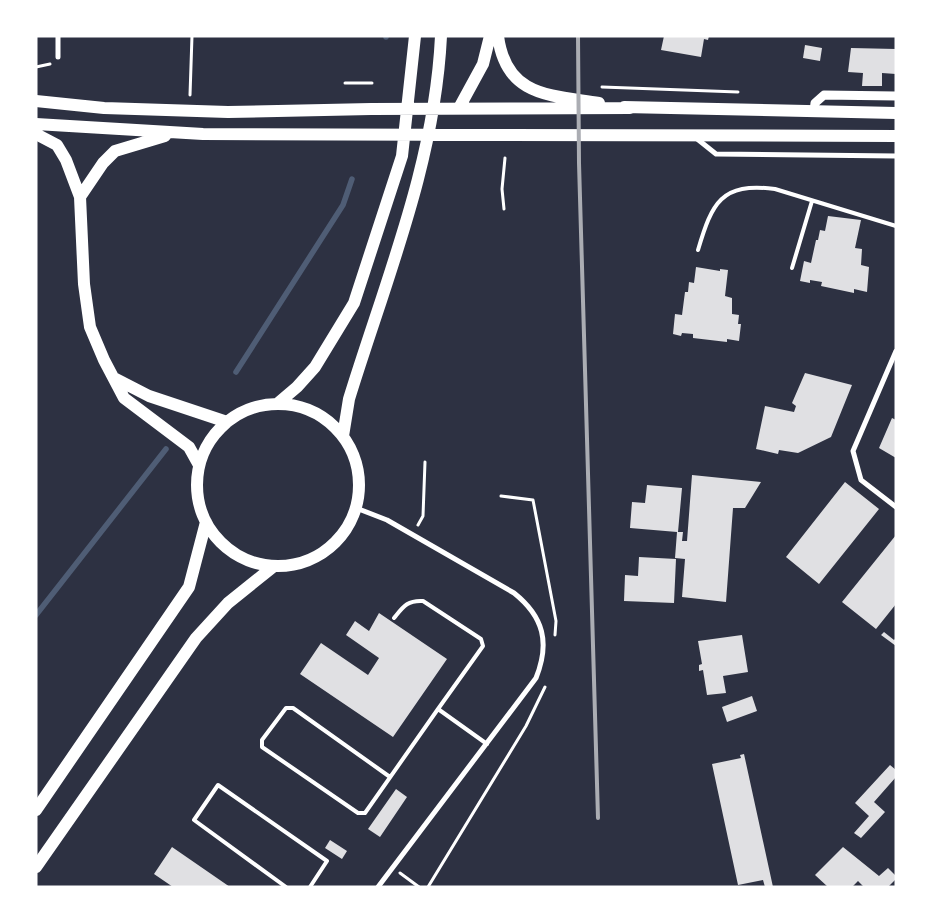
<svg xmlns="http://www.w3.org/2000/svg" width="932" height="923" font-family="Quicksand,sans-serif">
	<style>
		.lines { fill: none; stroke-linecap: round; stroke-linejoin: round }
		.stream { stroke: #4f5d75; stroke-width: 5.5 }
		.building { fill: #e0e0e3 }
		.path { stroke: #fff; stroke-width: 3 }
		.service { stroke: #fff; stroke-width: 4 }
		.minor { stroke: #fff; stroke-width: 5 }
		.tertiary { stroke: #fff; stroke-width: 9 }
		.primary { stroke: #fff; stroke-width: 12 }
		.rail { stroke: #abadb3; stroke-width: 4 }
	</style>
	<rect width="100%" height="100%" fill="#2d3142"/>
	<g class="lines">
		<path class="stream" d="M386 36V37
			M236 372 343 205 352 179
			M36 615 166 449"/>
	</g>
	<path class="building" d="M664 36H709L708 40 704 39 701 57 661 50Z
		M805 45 822 48 820 61 803 58Z
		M851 48 896 49V74L882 73V86H862L863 73 848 72Z
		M828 216 861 220 855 248 862 249 861 265 869 267 867 292 854 289V293L821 286 822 282 810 280V283L800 281 804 261 811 263 816 240H818L820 230 825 231Z
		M696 267 720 271V269L728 270 725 296 732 298V314L739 315 738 324H741L739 341 727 339V342L693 338V334L682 333 681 336 673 334 675 314 682 315 685 292H688L689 282 694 283Z
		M805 373 852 385 831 437 798 453 779 450 778 454 756 449 765 406 794 412 796 406 792 403Z
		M892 418 896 420V458L879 448Z
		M692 475 761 482 745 508H733L726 602 682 597 685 559 675 558 677 532 630 528 632 502 645 503 647 485 682 488 678 532H683L682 541H687Z
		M845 482 879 509 819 584 786 557Z
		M896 535V604L876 629 842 602Z
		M639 557 676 559 674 603 624 601 625 575 638 576Z
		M379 613 447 659 393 737 300 674 321 643 368 675 379 658 346 635 355 621 369 631Z
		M884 632 894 640 896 638V646L881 635Z
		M742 635 748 672 723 676 726 693 707 695 703 670 699 671V665L702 664 698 641Z
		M752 696 757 711 727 722 722 707Z
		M744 754 773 887H765L763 880 738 885 712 764 741 758 740 755Z
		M890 765 896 770V777L874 802 885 812 861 838 854 833 869 816 855 803Z
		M396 789 407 797 380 837 368 829Z
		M330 840 347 851 342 859 325 848Z
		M172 847 230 887H173L154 874Z
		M843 847 879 876 888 868 896 876V879L888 887H864L858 881 852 887H828L815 875Z"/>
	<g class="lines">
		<path class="path" d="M36 67 50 64
			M345 83H372
			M602 87 738 92
			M190 95 192 36
			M504 209 502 189 505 158
			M501 496 533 500 556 621 555 635
			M418 525 423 516 425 462
			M400 873 419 887
			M428 887 526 726 545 687"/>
		<path class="service" d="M698 250C712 203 721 182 775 189L896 226
			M792 268 812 201
			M394 618C403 607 407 600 423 601L481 639 483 646 438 709 487 744
			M390 777 293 708H286L262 740V747L358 813H365L438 709
			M286 887 194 820 218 785 327 861 310 887"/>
		<path class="minor" d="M58 57V36
			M696 138 716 154 896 156
			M896 351 853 451 861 480 896 507
			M356 508 387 520 514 593C544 617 550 643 536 678L378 887"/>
		<path class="tertiary" d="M814 112 815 103 824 95 896 96"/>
		<path class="primary" d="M498 36C506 97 550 95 599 103
			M36 101 104 108 228 112 371 109 630 108
			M624 107 896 113
			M459 108 483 64 490 36
			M36 124 203 134 896 136
			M36 134 57 145 66 160 80 197 84 284 90 327 104 360 124 398 189 447 199 465
			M80 197 103 163 115 151 165 136
			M114 378 149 396 227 422
			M277 404 297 387 315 367 354 303 402 156 415 36
			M197 485a81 81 0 1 1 162 0a81 81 0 1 1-162 0Z
			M343 436 349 399C386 279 435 163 441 36
			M36 810 189 587 206 522
			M36 867 196 638 228 603 274 566"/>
		<path class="rail" d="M578 36 579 163 598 818"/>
	</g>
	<rect width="932" height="923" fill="none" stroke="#ffffff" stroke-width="75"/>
</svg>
